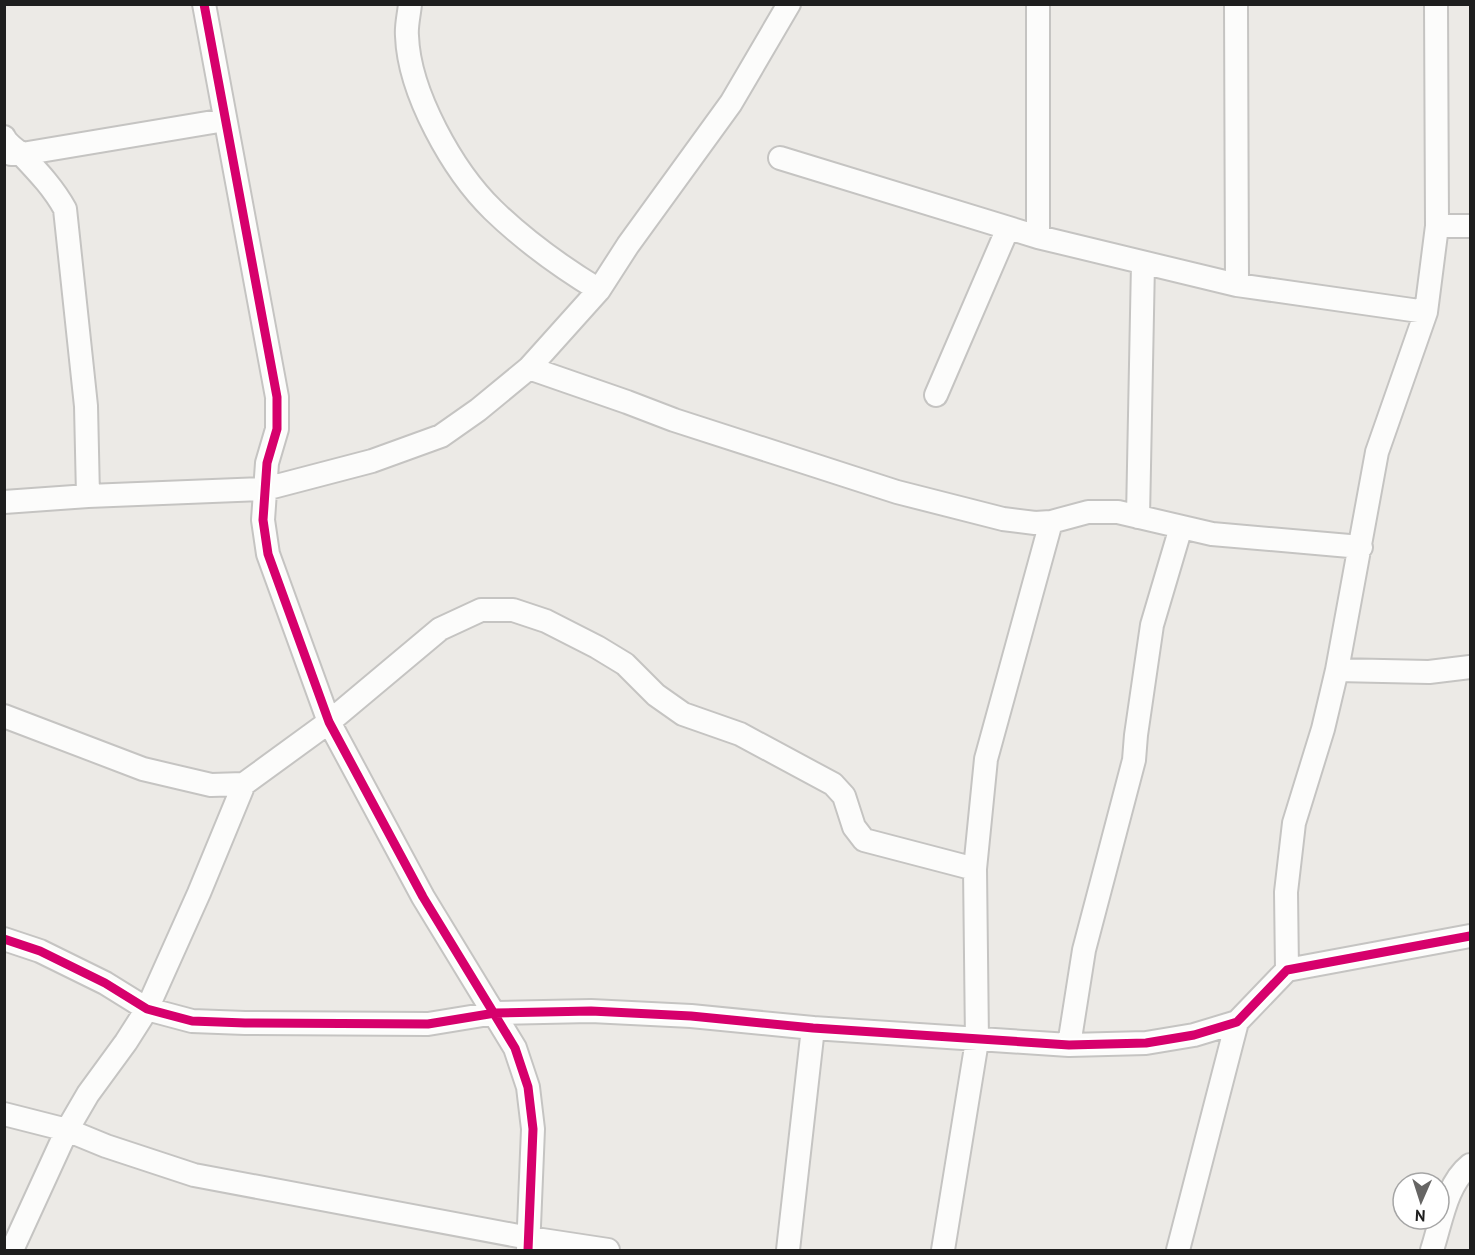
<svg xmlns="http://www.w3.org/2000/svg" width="1475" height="1255" font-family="'PT Sans',sans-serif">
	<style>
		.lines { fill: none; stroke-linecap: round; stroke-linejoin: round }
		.minor-casing { stroke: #c5c4c2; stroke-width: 26 }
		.minor { stroke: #fcfcfb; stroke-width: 22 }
		.cycleway-casing { stroke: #fff; stroke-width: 13 }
		.cycleway { stroke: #d6006c; stroke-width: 9 }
	</style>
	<rect width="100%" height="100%" fill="#eceae6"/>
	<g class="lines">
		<g class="minor-casing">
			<path id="minor" d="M204 4 277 397V429L267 463 263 520 268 554 329 722 423 897 515 1048 528 1087 533 1129 528 1250
				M410 4C409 15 406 26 407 36 409 93 453 171 493 210 525 241 561 267 599 290
				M1038 4V237
				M1236 4 1237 285
				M4 137C8 146 18 150 24 157 40 174 54 189 65 209L86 406 88 496
				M11 154H22L225 120
				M780 158 1038 237 1237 285 1426 312
				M1437 226H1470
				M529 368 627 402 674 420 897 492 1003 519 1035 523 1051 522 1088 512H1118L1212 534 1361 547
				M936 395 1008 228
				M4 502 88 496 265 489 372 461 441 436 478 410 529 368 599 290 628 245 731 103 789 4
				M1138 517 1143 263
				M1337 670 1429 672 1470 667
				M4 716 143 769 211 785 244 784 329 722 440 629 481 610H513L546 621 597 647 625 664 656 695 683 714 740 734 833 784 844 796 854 827 864 840 975 869
				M4 939 40 951 105 983 147 1009 192 1021 245 1023 428 1024 495 1013 591 1011 691 1016 813 1028 1069 1045 1146 1043 1194 1035 1237 1022 1287 970 1470 936
				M1287 970 1286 892 1294 823 1323 729 1337 670 1377 452 1426 312 1437 226 1436 4
				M1069 1045 1084 950 1134 760 1136 735 1152 625 1181 527
				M4 1114 67 1130 88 1094 126 1042 147 1009 199 893 244 784
				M12 1250 67 1130 106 1146 194 1175 529 1238 608 1250
				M788 1250 813 1028
				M943 1250 977 1041 975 869 986 759 1051 522
				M1178 1250 1237 1022
				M1432 1250C1441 1223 1446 1184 1470 1165"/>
		</g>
		<use href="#minor" class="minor"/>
		<g class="cycleway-casing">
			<path id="cycleway" d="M204 4 277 397V429L267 463 263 520 268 554 329 722 423 897 515 1048 528 1087 533 1129 528 1250
				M4 939 40 951 105 983 147 1009 192 1021 245 1023 428 1024 495 1013 591 1011 691 1016 813 1028 1069 1045 1146 1043 1194 1035 1237 1022 1287 970 1470 936"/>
		</g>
		<use href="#cycleway" class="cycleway"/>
	</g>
	<rect width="1475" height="1255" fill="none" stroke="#1e1e1e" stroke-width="12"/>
	<g transform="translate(1421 1201) rotate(183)"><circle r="28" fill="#ffffff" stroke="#a5a5a5" stroke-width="1.5"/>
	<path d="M0-4.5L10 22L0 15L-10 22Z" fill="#666564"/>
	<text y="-9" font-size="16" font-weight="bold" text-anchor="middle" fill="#1e1e1e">N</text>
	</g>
</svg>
